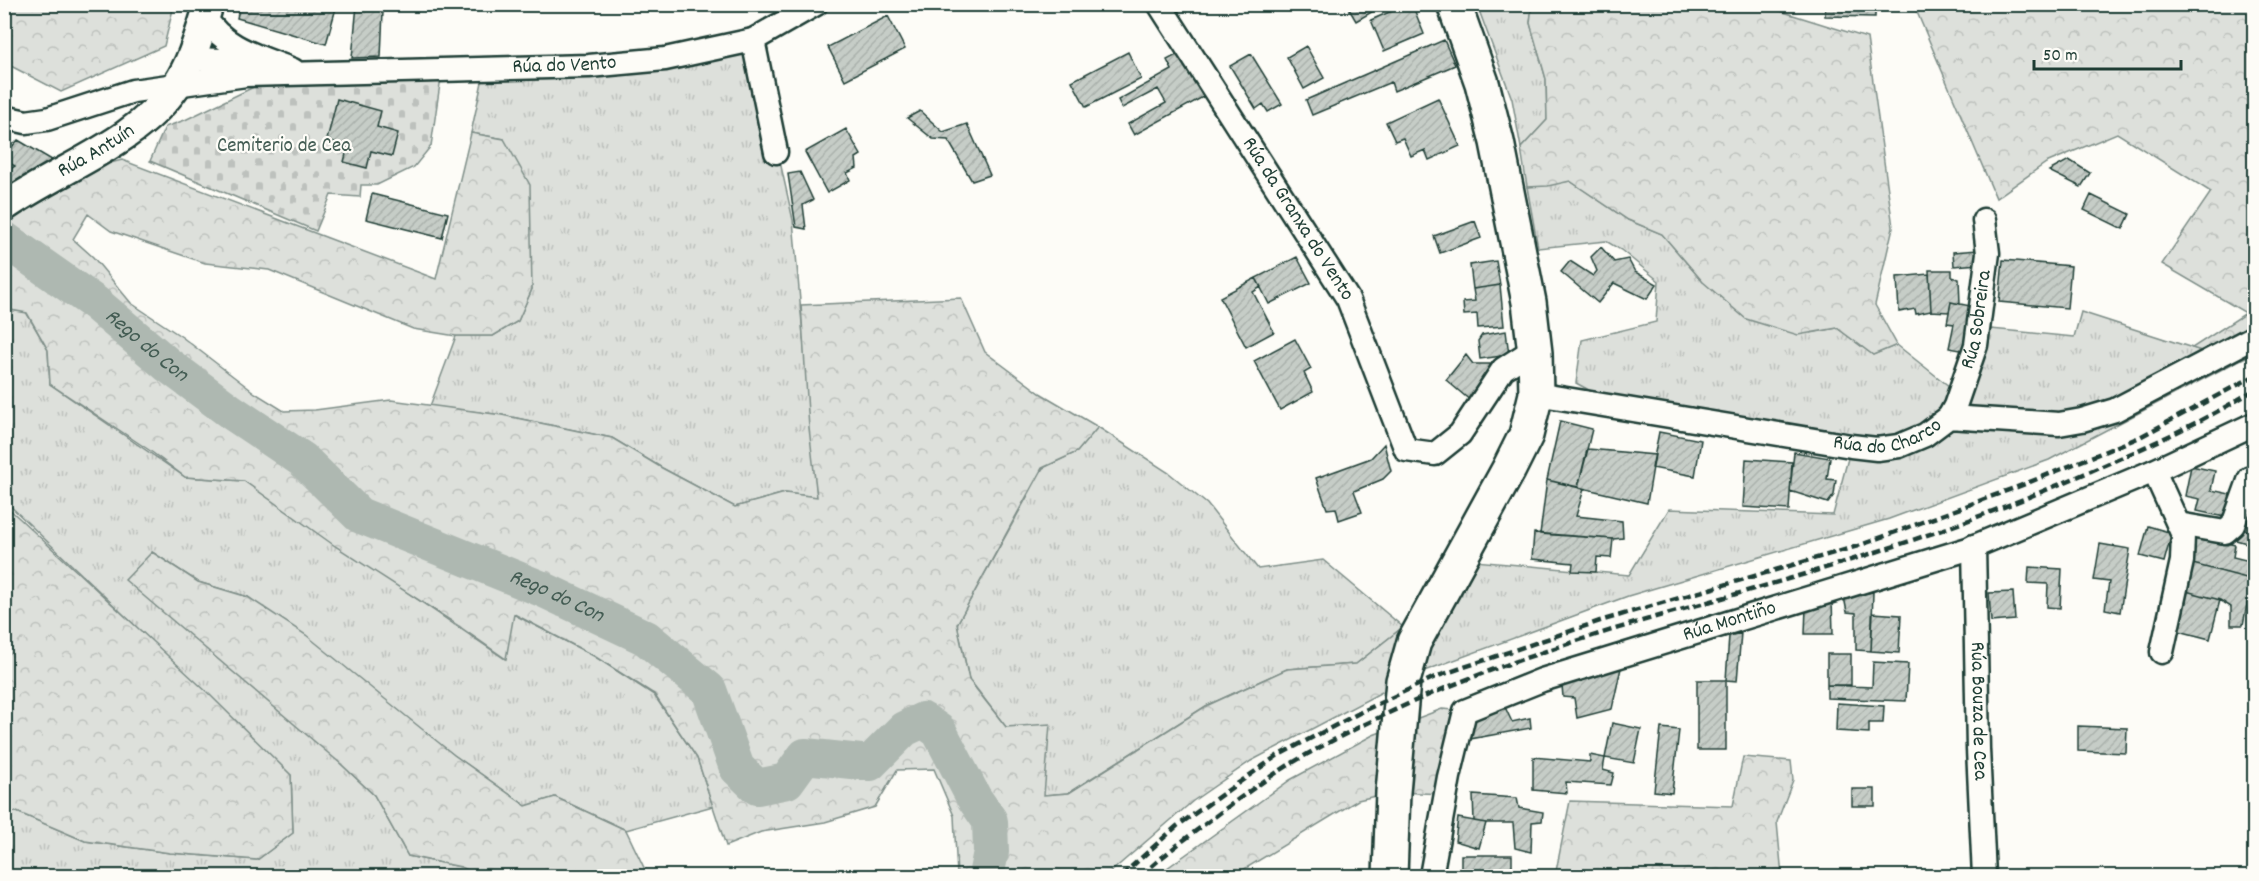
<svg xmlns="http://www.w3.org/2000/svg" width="2259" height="881" font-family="Dekko,sans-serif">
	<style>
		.grass { fill: url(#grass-tufts); stroke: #7e8e88; stroke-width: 1.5 }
		.forest { fill: url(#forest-crowns); stroke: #7e8e88; stroke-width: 1.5 }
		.cemetery { fill: url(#cemetery-stones); stroke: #7e8e88; stroke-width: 1.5 }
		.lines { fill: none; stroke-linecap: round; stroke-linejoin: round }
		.river { stroke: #aeb8b1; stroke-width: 36 }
		.building { fill: url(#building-hatch); stroke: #1f3d34; stroke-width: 1.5 }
		.minor-casing { stroke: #1f3d34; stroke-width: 27 }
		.tertiary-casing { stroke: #1f3d34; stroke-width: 33 }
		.secondary-casing { stroke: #1f3d34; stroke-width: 38 }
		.minor { stroke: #fdfcf7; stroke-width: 22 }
		.tertiary { stroke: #fdfcf7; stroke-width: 28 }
		.secondary { stroke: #fdfcf7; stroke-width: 33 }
		.rail { stroke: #1f3d34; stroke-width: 4.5; stroke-dasharray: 9 4.5; stroke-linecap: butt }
		.labels { text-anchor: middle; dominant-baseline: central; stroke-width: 4.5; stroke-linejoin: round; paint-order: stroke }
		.street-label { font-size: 21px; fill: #1f3d34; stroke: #fdfcf7 }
		.park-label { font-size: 21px; fill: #455e55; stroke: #fdfcf7 }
		.water-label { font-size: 22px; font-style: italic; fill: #435c53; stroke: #fdfcf7 }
	</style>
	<defs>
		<pattern id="grass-tufts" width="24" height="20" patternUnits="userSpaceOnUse" patternTransform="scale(1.5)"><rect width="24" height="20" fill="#dde0db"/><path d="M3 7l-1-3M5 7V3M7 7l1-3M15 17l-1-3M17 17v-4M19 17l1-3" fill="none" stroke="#bdc1bd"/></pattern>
		<pattern id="forest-crowns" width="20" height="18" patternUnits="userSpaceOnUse" patternTransform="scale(1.5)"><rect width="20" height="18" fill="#dde0db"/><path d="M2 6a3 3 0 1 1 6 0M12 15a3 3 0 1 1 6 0" fill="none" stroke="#bdc1bd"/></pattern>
		<pattern id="cemetery-stones" width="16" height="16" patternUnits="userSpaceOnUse" patternTransform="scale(1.5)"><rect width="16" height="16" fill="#dde0db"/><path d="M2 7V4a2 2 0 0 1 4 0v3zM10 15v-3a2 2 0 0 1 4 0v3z" fill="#bdc1bd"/></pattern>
		<pattern id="building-hatch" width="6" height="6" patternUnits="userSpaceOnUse" patternTransform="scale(1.5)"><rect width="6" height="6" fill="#c6cdc7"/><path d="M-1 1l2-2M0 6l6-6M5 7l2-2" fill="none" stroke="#aab1ac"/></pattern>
	</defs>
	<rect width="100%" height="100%" fill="#fdfcf7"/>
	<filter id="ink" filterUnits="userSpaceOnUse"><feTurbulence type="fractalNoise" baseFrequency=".0167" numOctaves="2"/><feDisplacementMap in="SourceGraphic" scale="12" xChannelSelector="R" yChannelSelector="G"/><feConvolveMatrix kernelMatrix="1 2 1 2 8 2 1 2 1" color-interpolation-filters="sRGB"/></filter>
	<g filter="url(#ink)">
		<path class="grass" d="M1477 5H1532L1530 23 1546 79 1547 120 1521 148 1512 99Z
			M753 40 793 220 817 497 785 493 735 507 662 468 612 438 502 415 430 406 456 336H493L518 321 532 289 504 139 471 133 485 68Z
			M1570 181 1628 220 1662 234 1703 282 1811 333 1837 328 1873 355 1897 345 1959 394 1971 360 1991 329 2074 337 2081 312 2236 362 2049 460 1889 519 1628 596 1416 674 1422 657 1475 561 1629 575 1669 509 1833 515 1851 447 1622 408 1576 383 1582 340 1656 322 1659 281 1621 250 1606 241 1538 248 1527 187Z
			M4 309 26 312 48 350 50 384 185 477 244 481 505 659 513 614 594 656 654 695 697 758 713 806 626 830 555 797 526 806 454 755 248 597 198 582 152 552 341 764 374 795 408 856 461 867 481 876H5V813L17 812 85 841 170 853 257 860 293 833 291 775 5 501Z
			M1098 427 1169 473 1207 504 1258 569 1323 560 1403 627 1356 664 1287 669 1206 706 1068 793 1043 795 1006 727 969 679 957 624 1043 468 1077 452Z"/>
		<path class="forest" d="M4 5 5 4 174 5 164 46 61 92 5 63Z
			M1532 5H1761L1867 38 1893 227 1875 305 1897 345 1873 355 1837 328 1798 335 1746 319 1703 282 1662 234 1628 220 1570 181 1548 186 1527 187 1521 148 1547 120 1546 79 1530 23Z
			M1914 5H2254V353L2236 362 2192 348 2246 313 2162 264 2211 192 2117 133 2046 163 1996 198Z
			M471 133 504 139 530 185 532 289 518 321 493 336H456L413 329 269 270 205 263 111 231 88 214 73 239 93 257 131 303 182 337 255 393 284 411 315 410 391 400 502 415 612 438 662 468 735 507 785 493 817 497 809 428 801 305 961 298 985 352 1040 393 1098 427 1077 452 1042 468 957 624 969 680 1006 727 1050 724 1044 795 1069 793 1206 706 1287 669 1356 664 1403 627 1424 623 1403 681 1251 761 1193 801 1106 876H957L954 816 934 769 897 770 875 807 825 822 761 832 726 846 697 758 654 694 594 656 514 614 506 659 450 620 335 546 244 481 185 477 149 450 50 384 48 350 27 313 5 309 4 211 83 170 122 160 436 279Z
			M5 505 208 693 291 775 293 833 257 860 170 853 85 841 17 812 5 813Z
			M152 552 198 582 248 597 306 635 454 755 526 806 555 797 626 830 648 876H481L461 867 408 856 374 795 341 764 125 580Z
			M1442 709 1465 711 1446 794 1393 792 1358 800 1233 876H1156L1290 780 1373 735Z
			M1743 757 1791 761 1793 780 1777 822 1782 876H1555L1570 801 1733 806Z"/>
		<path class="cemetery" d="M441 77 431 146 414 167 377 185H361L360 197 331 195 316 231 150 161 165 127 185 120 262 83Z"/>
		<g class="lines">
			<path class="river" id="s1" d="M4 239 95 303 168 365 230 411 303 460 359 515 542 589 646 638 709 690 737 768 757 787 787 781 805 756 870 763 904 729 923 720 939 731 974 798 990 821 991 852 986 876"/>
		</g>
		<path class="building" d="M240 4H322L336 8 326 44 237 18Z
			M1097 4H1111L1100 10Z
			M1346 4H1384V5L1356 21Z
			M1408 4H1412L1424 34 1384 51 1371 20Z
			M1825 4H1875V17L1825 16Z
			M357 5 383 11 381 57 352 58Z
			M888 16 905 49 845 80 828 47Z
			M1444 40 1455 65 1394 91 1391 82 1312 115 1306 100Z
			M1306 46 1324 78 1304 89 1287 57Z
			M1184 51 1193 68 1188 70 1203 97 1134 135 1128 124 1166 103 1158 89 1122 108 1118 100 1172 70 1167 60Z
			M1128 52 1141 79 1086 107 1072 81Z
			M1251 54 1282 104 1268 112 1263 104 1256 109 1230 66Z
			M1438 98 1460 146 1429 160 1425 150 1411 156 1403 138 1395 141 1386 122Z
			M337 99 381 111 377 127 398 133 392 156 371 151 367 168 344 162 348 146 327 140Z
			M920 111 943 132 967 124 990 175 972 181 948 140 933 139 907 118Z
			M846 129 861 155 856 158 857 168 847 173 850 180 827 193 805 152Z
			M18 140 52 160 4 191V173L15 166 4 160V156Z
			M2069 160 2090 173 2081 187 2049 171Z
			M800 172 813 200 803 205 806 229 796 227 788 174Z
			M372 194 448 213 442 238 366 219Z
			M2091 195 2130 214 2123 229 2084 210Z
			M1475 221 1481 238 1440 253 1434 236Z
			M1601 247 1614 262 1628 259 1635 272 1657 284 1647 299 1614 283 1598 303 1561 272 1570 261 1593 276 1597 271 1591 257Z
			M1978 250 1979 264 1954 266 1953 252Z
			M1297 257 1311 283 1269 304 1256 278Z
			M2003 260 2071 266 2067 308 1999 302Z
			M1496 261 1500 285 1473 289 1470 265Z
			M1929 270H1952V277L1959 279 1960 304 1951 302 1949 312 1931 311Z
			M1929 274 1931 311 1916 314 1915 309 1899 312 1897 277Z
			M1256 278 1261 287 1253 292 1274 332 1246 347 1220 297Z
			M1500 285 1504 326 1478 328 1477 314 1464 315 1463 302 1475 301 1473 289Z
			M1951 302 1975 307 1966 351 1949 348 1954 324 1947 323Z
			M1506 331 1509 355 1480 359 1478 341 1482 335Z
			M1295 339 1311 369 1304 373 1313 392 1280 410 1254 361Z
			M1466 355 1473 364H1490L1495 369 1472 402 1446 380Z
			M1560 421 1592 429 1578 487 1547 480Z
			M1659 432 1701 440 1695 476 1652 468Z
			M1384 444 1391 471 1383 479 1354 491 1362 512 1339 520 1336 508 1327 509 1316 478 1371 458Z
			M1588 449 1655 455 1647 503 1578 487Z
			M1794 452 1830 458 1827 479 1836 480 1834 495 1828 503 1790 491Z
			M1746 459 1792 462 1789 510 1743 507Z
			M2191 466 2215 471 2211 490 2230 494 2225 517 2197 511 2200 499 2185 496Z
			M1547 480 1584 489 1576 516 1622 521 1623 538 1613 539 1540 534Z
			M2254 486V515L2242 508Z
			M2148 526 2172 533 2164 562 2140 556Z
			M2236 527 2254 532V545L2232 539Z
			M1534 533 1613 539 1611 558 1597 557 1596 572 1572 571 1573 563 1532 559Z
			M2196 535 2235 545 2233 557 2254 562V580L2189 563Z
			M2100 544 2130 549 2120 612 2105 609 2109 582 2094 580Z
			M2189 563 2254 580V601L2248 599 2243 625H2231V607L2220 600 2182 590Z
			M2029 567 2062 569 2060 608 2047 607 2048 584 2028 583Z
			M2182 590 2220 600 2210 639 2171 629Z
			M1873 592 1871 651 1856 650V613L1847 612 1844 597Z
			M2013 592 2015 620 1991 622 1989 593Z
			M1832 599 1833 634H1805L1806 607Z
			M1873 613 1901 615 1899 653 1871 651Z
			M1741 633 1737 681 1726 680 1729 636Z
			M1827 654H1851V685H1827Z
			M1873 662 1908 664 1906 701 1827 698V685L1872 687Z
			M1621 668 1612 709 1577 718 1574 698 1563 697 1562 685Z
			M1697 680H1726V750H1697Z
			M1837 703 1884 706 1883 723H1869V733L1836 731Z
			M1504 705 1512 722 1530 718 1531 728 1470 739 1469 730 1478 714Z
			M1612 723 1641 729 1634 763 1605 758Z
			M2078 726 2127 728 2126 753 2078 751Z
			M1661 728 1679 730 1672 793 1654 791Z
			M1590 755 1605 758 1603 770 1614 773 1611 785 1566 782 1567 793 1533 790V757L1590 762Z
			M1852 789H1875V806H1852Z
			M1473 795 1517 798 1519 808 1543 812 1542 821 1532 822 1531 852 1515 848 1513 823H1486L1474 821Z
			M1458 818 1486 823 1479 848 1455 841Z
			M1461 855H1512V875L1534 876H1461Z"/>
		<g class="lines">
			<g class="minor-casing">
				<g id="minor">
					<path id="s2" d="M1159 4 1348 299 1406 450 1435 454 1460 434 1503 369 1534 349"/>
					<path d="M205 17C223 48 261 57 293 70"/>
					<path d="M753 40 776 152"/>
					<path d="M191 59 259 61"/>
					<path id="s3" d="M4 117 26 122 47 119 133 91 246 75 589 66 665 59 753 40 816 4"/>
					<path id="s4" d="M1536 394 1851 446 1877 449 1899 446 1925 435 1949 417 2059 424 2082 420 2115 410 2254 337"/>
					<path id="s5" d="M1949 417 1955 406 1976 345 1988 253 1984 220"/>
					<path d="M2154 471 2183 535 2182 561 2162 652"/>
					<path d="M2178 524 2225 532 2233 525 2250 478 2254 477"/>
					<path id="s6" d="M1974 546 1978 749 1984 876"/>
					<path id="s7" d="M1431 876 1449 777 1465 711 1542 680 1968 549 2154 471 2254 424"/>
				</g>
			</g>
			<g class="tertiary-casing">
				<g id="tertiary">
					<path id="s8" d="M4 207C61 167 136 144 176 86 193 61 200 32 209 4"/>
				</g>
			</g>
			<g class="secondary-casing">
				<path id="secondary" d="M1390 876 1393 792 1403 681 1414 642 1509 469 1526 435 1536 394 1535 353 1529 302 1497 142 1482 83 1454 4"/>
			</g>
			<use href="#minor" class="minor"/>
			<use href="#tertiary" class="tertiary"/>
			<use href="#secondary" class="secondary"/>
			<path class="rail" d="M1121 876 1177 826 1277 756 1363 711 1435 677 1600 621 1858 546 2025 484 2140 437 2254 376
				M1141 876C1163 855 1188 837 1213 818 1245 794 1279 769 1315 750 1376 717 1440 688 1506 665 1627 621 1754 592 1876 552 1952 528 2027 499 2100 467 2153 444 2206 420 2254 390"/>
		</g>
	</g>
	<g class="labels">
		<g class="street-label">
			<text stroke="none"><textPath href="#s3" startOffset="567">Rúa do Vento</textPath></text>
			<text stroke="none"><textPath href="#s8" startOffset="108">Rúa Antuín</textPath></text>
			<text stroke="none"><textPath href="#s2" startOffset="256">Rúa da Granxa do Vento</textPath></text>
			<text stroke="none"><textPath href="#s5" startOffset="102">Rúa Sobreira</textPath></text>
			<text stroke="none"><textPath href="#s4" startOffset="358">Rúa do Charco</textPath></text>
			<text stroke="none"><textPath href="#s7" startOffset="448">Rúa Montiño</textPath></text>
			<text stroke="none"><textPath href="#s6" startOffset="165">Rúa Bouza de Cea</textPath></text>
		</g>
		<g class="park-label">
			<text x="284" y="147">Cemiterio de Cea</text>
		</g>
		<g class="water-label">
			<text stroke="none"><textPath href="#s1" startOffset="178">Rego do Con</textPath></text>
			<text stroke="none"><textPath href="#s1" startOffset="664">Rego do Con</textPath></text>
		</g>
	</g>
	<rect width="2259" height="881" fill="none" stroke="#fdfcf7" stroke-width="24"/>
	<rect x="12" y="12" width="2235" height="857" fill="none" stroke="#1f3d34" stroke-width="2" filter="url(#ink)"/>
	<path d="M2034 60v9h147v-9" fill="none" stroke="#1f3d34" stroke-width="3"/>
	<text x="2043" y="60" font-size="18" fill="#1f3d34" stroke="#fdfcf7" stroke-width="4.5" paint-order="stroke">50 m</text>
</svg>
